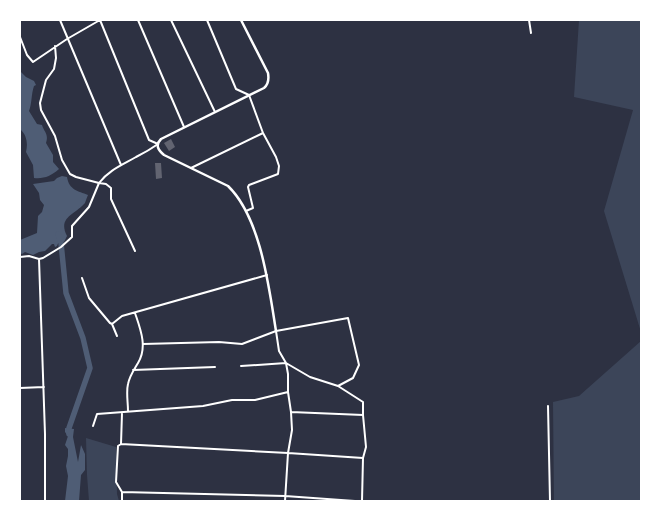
<svg xmlns="http://www.w3.org/2000/svg" width="661" height="521" font-family="Rubik,sans-serif">
	<style>
		.green { fill: #3c4559 }
		.water { fill: #4f5d75 }
		.lines { fill: none; stroke-linecap: round; stroke-linejoin: round }
		.river { stroke: #4f5d75; stroke-width: 5.5 }
		.building { fill: #626471 }
		.minor { stroke: #fff; stroke-width: 2 }
		.tertiary { stroke: #fff; stroke-width: 2.5 }
	</style>
	<rect width="100%" height="100%" fill="#2d3142"/>
	<path class="green" d="M579 20H641V332L604 211 633 110 574 97Z
		M641 341V501H554L553 402 579 396Z
		M86 438 116 447 117 494 119 501H89L87 475Z"/>
	<path class="water" d="M20 71 26 77 34 81 36 85 34 86C31 95 32 103 29 111L37 124 42 125C44 132 49 134 46 143L53 155V162L59 169C51 176 44 179 34 178L33 165 26 152C28 144 27 135 20 129Z
		M62 176 67 177C69 190 78 191 88 195 87 197 86 200 85 203 76 214 57 217 67 236L64 242 59 241 57 246 55 247 54 244H52L45 251 39 252 33 255 25 252 22 254 20 253V240L37 233 38 216 42 212 44 205 40 200 39 193 33 184 54 181 57 178Z
		M65 428 74 429 73 437 78 462 81 445 85 454V470L81 475 79 501H65L68 476 66 466 68 456V449L65 445 68 436 65 432Z"/>
	<g class="lines">
		<path class="river" d="M58 234 61 243 66 293 83 338 90 368 69 428V434"/>
	</g>
	<path class="building" d="M171 139 175 147 169 151 164 143Z
		M155 163H161L162 178 156 179Z"/>
	<g class="lines">
		<path class="minor" d="M60 20 121 165
			M100 20 149 140 158 144C151 149 144 153 136 157 122 165 109 170 99 183L106 184 111 188V199L135 251
			M138 20 184 127
			M171 20 215 112
			M207 20 236 89 249 95 263 133 276 157 279 166 278 174 249 185 248 187 253 208 246 211
			M529 20 531 33
			M20 37 27 55 33 62 67 39 100 20
			M191 168 263 133
			M20 257 29 256 39 259 43 258 61 247 72 237V226L89 207 99 183 76 177 70 174 62 160 55 136 41 110 40 103 46 80 54 69 56 58 55 46
			M39 259 45 434V501
			M82 278 89 298 110 323 112 324 122 316 267 275
			M112 324 117 336
			M276 331 279 351 286 363 288 374V392L291 412 292 430 288 453 285 501
			M143 344 219 342 242 344 276 331 348 318 359 365 353 378 338 386
			M241 366 286 363 310 377 338 386 363 402V415L366 447 363 458 362 501
			M133 370 215 367
			M20 388 44 387
			M548 406 550 501
			M128 411C128 402 126 392 128 384 130 375 134 370 138 363 148 347 140 328 135 313
			M291 412 363 415
			M122 413 121 444 118 446 116 482 122 492V501
			M93 426 97 414 203 406 232 400H255L288 392
			M121 444 288 453 363 458
			M122 492 285 496 355 501"/>
		<path class="tertiary" d="M241 20 268 73C269 79 269 84 264 88L161 139C155 145 158 150 164 155L228 186C261 218 269 288 276 331"/>
	</g>
	<rect width="661" height="521" fill="none" stroke="#ffffff" stroke-width="42"/>
</svg>
